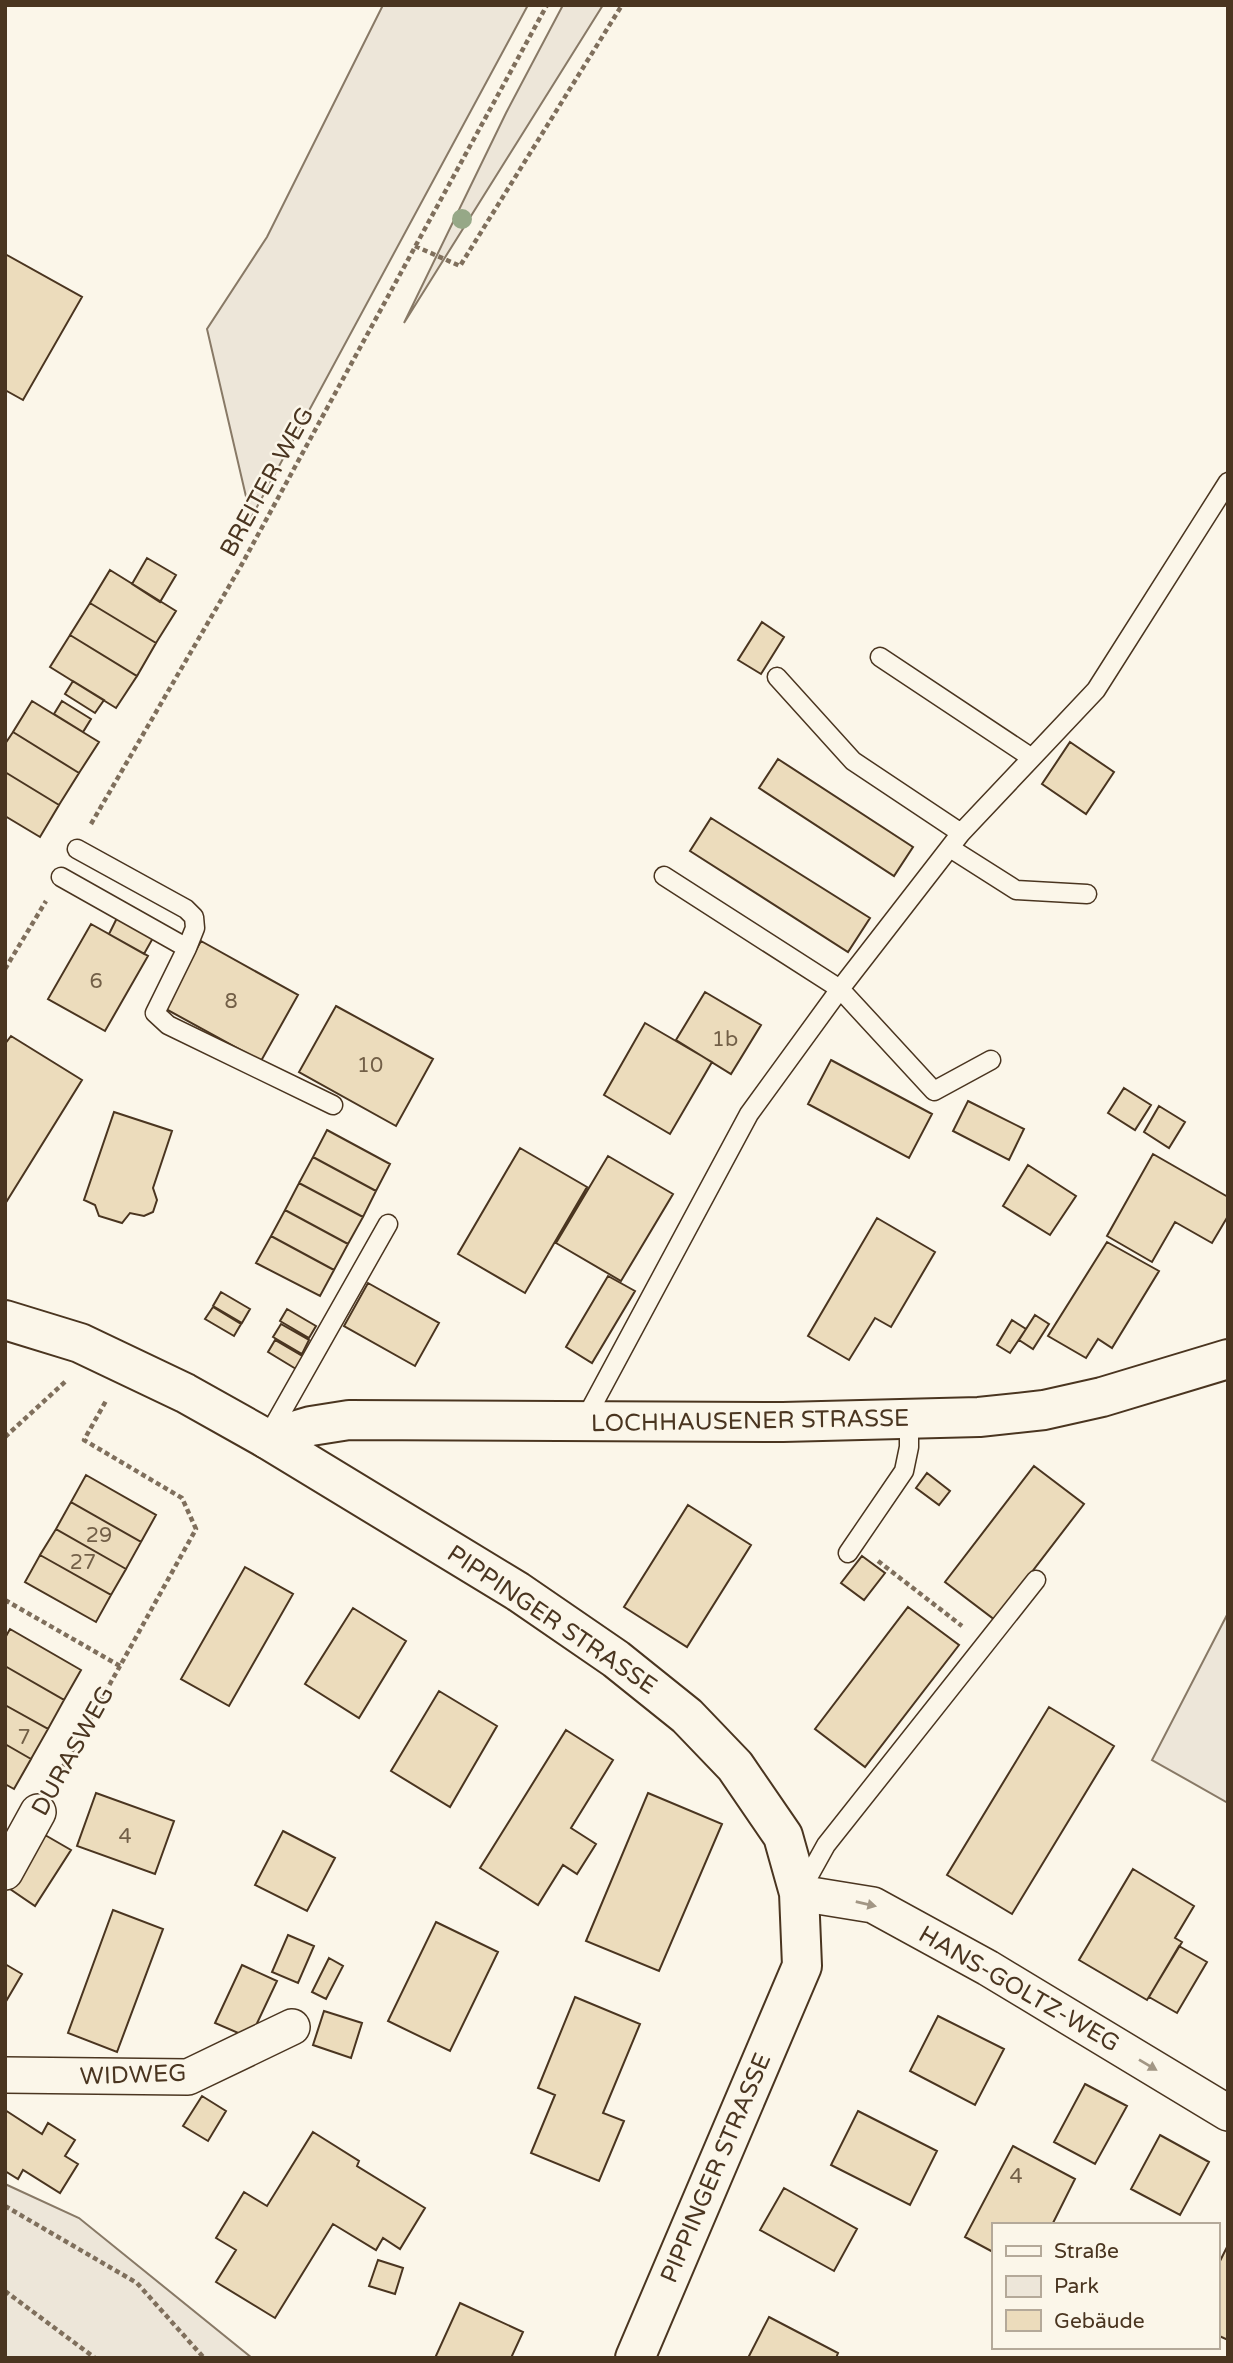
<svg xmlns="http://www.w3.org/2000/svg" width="1233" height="2363" font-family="'Varela Round',sans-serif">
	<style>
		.green { fill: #ede6d9; stroke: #887966; stroke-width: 2 }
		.building { fill: #ecdcbc; stroke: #4a3520; stroke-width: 2 }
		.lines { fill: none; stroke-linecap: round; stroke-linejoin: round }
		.service-casing { stroke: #4a3520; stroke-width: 21 }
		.minor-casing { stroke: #4a3520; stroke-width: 38 }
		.tertiary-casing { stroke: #4a3520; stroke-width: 42 }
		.secondary-casing { stroke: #4a3520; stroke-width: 42 }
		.path { stroke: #7f6f5c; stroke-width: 4.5; stroke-dasharray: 5 3.5; stroke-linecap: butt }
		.service { stroke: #fbf6e9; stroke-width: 18 }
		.minor { stroke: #fbf6e9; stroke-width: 35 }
		.tertiary { stroke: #fbf6e9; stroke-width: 38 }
		.secondary { stroke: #fbf6e9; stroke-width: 38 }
		.tree { fill: #96a887 }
		.oneway { fill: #a29684 }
		.labels { text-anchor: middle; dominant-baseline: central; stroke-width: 5; stroke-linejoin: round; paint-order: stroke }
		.number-label { font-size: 21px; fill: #725f47 }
		.street-label { font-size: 24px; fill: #4a3520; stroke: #fbf6e9 }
	</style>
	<rect width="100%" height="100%" fill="#fbf6e9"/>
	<path class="green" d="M383 5H528L251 518 207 329 267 237Z
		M563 5H603L404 323 506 113Z
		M1228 1613V1803L1152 1760Z
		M5 2184 79 2218 252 2358H5Z"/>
	<path class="building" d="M5 254 82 297 23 400 5 390Z
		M147 558 176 575 160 602 132 584Z
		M110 570 176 611 156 643 90 603Z
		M90 603 156 643 137 676 70 635Z
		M762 622 784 637 761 674 738 660Z
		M70 635 137 676 116 708 50 667Z
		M73 681 104 700 95 713 65 694Z
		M32 701 99 742 79 773 13 732Z
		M62 701 91 719 83 732 54 714Z
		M13 732 79 773 59 805 5 772V744Z
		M1070 742 1114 772 1086 814 1042 784Z
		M778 759 913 847 894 876 759 788Z
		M5 772 59 805 40 837 5 816Z
		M711 818 870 918 848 952 690 851Z
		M117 918 153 938 144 954 109 934Z
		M91 924 148 956 105 1031 48 999Z
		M201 941 298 995 261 1061 164 1008Z
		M705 992 761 1025 731 1074 676 1040Z
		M336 1006 433 1059 396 1126 299 1072Z
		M645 1023 712 1062 670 1134 604 1095Z
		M11 1036 82 1080 5 1204V1044Z
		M831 1060 932 1114 909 1158 808 1104Z
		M1124 1088 1151 1105 1135 1130 1108 1113Z
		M968 1101 1024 1129 1009 1160 953 1131Z
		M1159 1106 1185 1122 1169 1148 1144 1132Z
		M114 1112 172 1131 153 1188 157 1200 153 1212 144 1216 130 1213 122 1223 99 1216 95 1205 84 1200Z
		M327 1130 390 1164 376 1191 313 1157Z
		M520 1148 587 1187 525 1293 458 1254Z
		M1153 1154 1228 1197V1216L1212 1243 1175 1222 1152 1262 1107 1236Z
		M608 1156 673 1194 621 1281 556 1243Z
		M313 1157 376 1191 363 1217 299 1183Z
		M1028 1165 1076 1196 1050 1235 1003 1206Z
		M299 1183 363 1217 348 1244 285 1210Z
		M285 1210 348 1244 334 1270 271 1236Z
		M877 1218 935 1252 891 1327 875 1318 849 1360 808 1336Z
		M271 1236 334 1270 320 1296 256 1263Z
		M1107 1242 1159 1271 1112 1348 1098 1339 1086 1358 1048 1336Z
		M608 1276 635 1291 592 1363 566 1347Z
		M368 1283 439 1323 415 1366 344 1326Z
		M221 1292 250 1309 242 1323 213 1306Z
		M213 1307 241 1324 234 1336 205 1319Z
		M287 1309 316 1326 309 1338 280 1321Z
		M1035 1315 1049 1324 1033 1349 1019 1340Z
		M1012 1320 1026 1329 1010 1353 997 1345Z
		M281 1324 309 1340 302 1354 273 1337Z
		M275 1340 304 1357 296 1369 268 1352Z
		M1034 1466 1084 1504 995 1620 945 1582Z
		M927 1473 950 1491 939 1505 916 1488Z
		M86 1475 156 1515 141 1542 71 1502Z
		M71 1502 141 1542 126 1569 56 1529Z
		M688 1505 751 1545 687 1647 624 1607Z
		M56 1529 126 1569 111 1595 40 1555Z
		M40 1555 111 1595 96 1622 25 1582Z
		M862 1556 885 1573 864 1600 841 1583Z
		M245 1567 293 1594 229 1706 181 1679Z
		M908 1607 959 1645 865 1767 815 1729Z
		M353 1608 406 1641 359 1718 305 1684Z
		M10 1629 81 1670 64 1700 5 1666V1638Z
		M5 1666 64 1700 48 1729 5 1705Z
		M439 1691 497 1726 450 1807 391 1771Z
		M5 1705 48 1729 31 1759 5 1744Z
		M1049 1707 1114 1746 1012 1914 947 1875Z
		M566 1730 613 1760 571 1828 596 1844 577 1874 563 1865 538 1905 480 1868Z
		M5 1744 31 1759 14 1789 5 1784Z
		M96 1793 174 1821 155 1874 77 1846Z
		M648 1793 722 1824 659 1971 586 1941Z
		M283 1831 335 1858 307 1911 255 1885Z
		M45 1835 71 1850 35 1906 10 1889Z
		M1133 1869 1194 1906 1175 1938 1182 1942 1147 2000 1079 1960Z
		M113 1910 163 1929 117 2052 68 2033Z
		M436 1922 498 1952 450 2051 388 2021Z
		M288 1935 314 1946 298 1983 272 1972Z
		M1179 1946 1207 1962 1177 2013 1149 1997Z
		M329 1958 343 1966 326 1999 312 1992Z
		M5 1964 22 1974 5 2003Z
		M242 1965 277 1981 250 2038 215 2023Z
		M575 1997 640 2024 603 2113 624 2121 599 2181 531 2153 555 2095 538 2088Z
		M324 2011 362 2023 351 2058 313 2045Z
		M938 2016 1004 2049 975 2105 910 2071Z
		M1085 2084 1127 2106 1095 2164 1054 2142Z
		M202 2096 226 2111 208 2141 183 2126Z
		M5 2110 42 2134 48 2123 75 2140 65 2156 78 2164 60 2193 23 2170 18 2179 5 2171Z
		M858 2111 937 2151 910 2205 831 2165Z
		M313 2132 359 2161 357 2166 425 2208 400 2249 383 2238 376 2250 333 2224 275 2318 216 2282 236 2250 216 2238 244 2192 267 2206Z
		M1160 2135 1209 2162 1180 2215 1131 2189Z
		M1013 2146 1075 2179 1052 2225H993V2252L965 2237Z
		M784 2188 857 2229 834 2271 760 2230Z
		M1227 2247H1228V2340L1217 2335V2267Z
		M378 2260 403 2268 395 2294 369 2286Z
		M460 2303 523 2332 511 2358H435Z
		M769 2317 838 2353 836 2358H748Z"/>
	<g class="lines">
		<g class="service-casing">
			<path id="service" d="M880 657 1032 758
				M777 677 853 761 961 833
				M950 848 1016 890 1087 894
				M77 849 186 909 194 917 195 928 187 948
				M664 876 840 989 934 1091 991 1060
				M61 877 187 948 155 1013 168 1025 333 1105
				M583 1423 749 1114 840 989 961 833 1096 690 1228 482
				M268 1436 388 1224
				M848 1553 904 1471 909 1447V1420
				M801 1890 826 1845 1036 1580"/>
		</g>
		<g class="minor-casing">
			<path id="minor" d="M5 1872 38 1812
				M799 1893 873 1905 988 1968 1228 2113
				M5 2075 188 2077 292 2027"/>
		</g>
		<g class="tertiary-casing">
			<path id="tertiary" d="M267 1439 311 1426 349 1420 783 1422 979 1417 1044 1410 1102 1397 1228 1359"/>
		</g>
		<g class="secondary-casing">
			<path id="secondary" d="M5 1320 80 1343 185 1393 267 1439 517 1591 616 1659 687 1716 735 1766 783 1836 799 1893 802 1966 635 2358"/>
		</g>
		<path class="path" d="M415 246 460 266 622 5
			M91 824 242 564 547 5
			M5 969 46 901
			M5 1437 67 1380
			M878 1561 962 1626
			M5 1600 120 1666 196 1529 182 1498 84 1440 107 1399
			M55 1781 120 1666
			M5 2206 137 2283 204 2358
			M5 2291 95 2358"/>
		<use href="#service" class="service"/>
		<use href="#minor" class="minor"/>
		<use href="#tertiary" class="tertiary"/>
		<use href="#secondary" class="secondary"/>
	</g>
	<circle class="tree" cx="462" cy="219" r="10"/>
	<defs><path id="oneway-solid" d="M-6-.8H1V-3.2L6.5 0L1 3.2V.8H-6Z" transform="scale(1.75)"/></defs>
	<g class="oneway">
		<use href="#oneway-solid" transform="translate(866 1904) rotate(13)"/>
		<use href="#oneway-solid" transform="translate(1148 2065) rotate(31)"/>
	</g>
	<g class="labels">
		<g class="number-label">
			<text x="96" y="981">6</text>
			<text x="231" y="1001">8</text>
			<text x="725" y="1039">1b</text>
			<text x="370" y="1065">10</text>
			<text x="99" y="1535">29</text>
			<text x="83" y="1562">27</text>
			<text x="24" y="1737">7</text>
			<text x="125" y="1836">4</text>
			<text x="1016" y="2176">4</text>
		</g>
		<g class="street-label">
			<text transform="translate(267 482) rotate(-61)">BREITER WEG</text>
			<text transform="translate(750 1421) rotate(-1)">LOCHHAUSENER STRASSE</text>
			<text transform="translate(552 1620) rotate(34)">PIPPINGER STRASSE</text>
			<text transform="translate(73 1751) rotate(-61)">DURASWEG</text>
			<text transform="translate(1019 1989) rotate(30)">HANS-GOLTZ-WEG</text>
			<text transform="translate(133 2075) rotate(-2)">WIDWEG</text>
			<text transform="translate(716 2168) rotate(-67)">PIPPINGER STRASSE</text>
		</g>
	</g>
	<rect width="1233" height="2363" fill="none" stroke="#4a3520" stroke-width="14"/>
	<rect x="992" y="2223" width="228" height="126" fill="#fbf6e9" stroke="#b4a999" stroke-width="2"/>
	<rect x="1006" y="2246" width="35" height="10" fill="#fbf6e9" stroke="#b4a999" stroke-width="2"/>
	<text x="1054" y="2258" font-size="21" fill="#4a3520">Straße</text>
	<rect x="1006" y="2276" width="35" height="21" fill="#ede6d9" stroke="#b4a999" stroke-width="2"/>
	<text x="1054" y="2293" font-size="21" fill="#4a3520">Park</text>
	<rect x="1006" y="2310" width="35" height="21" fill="#ecdcbc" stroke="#b4a999" stroke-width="2"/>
	<text x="1054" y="2328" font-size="21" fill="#4a3520">Gebäude</text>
</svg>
